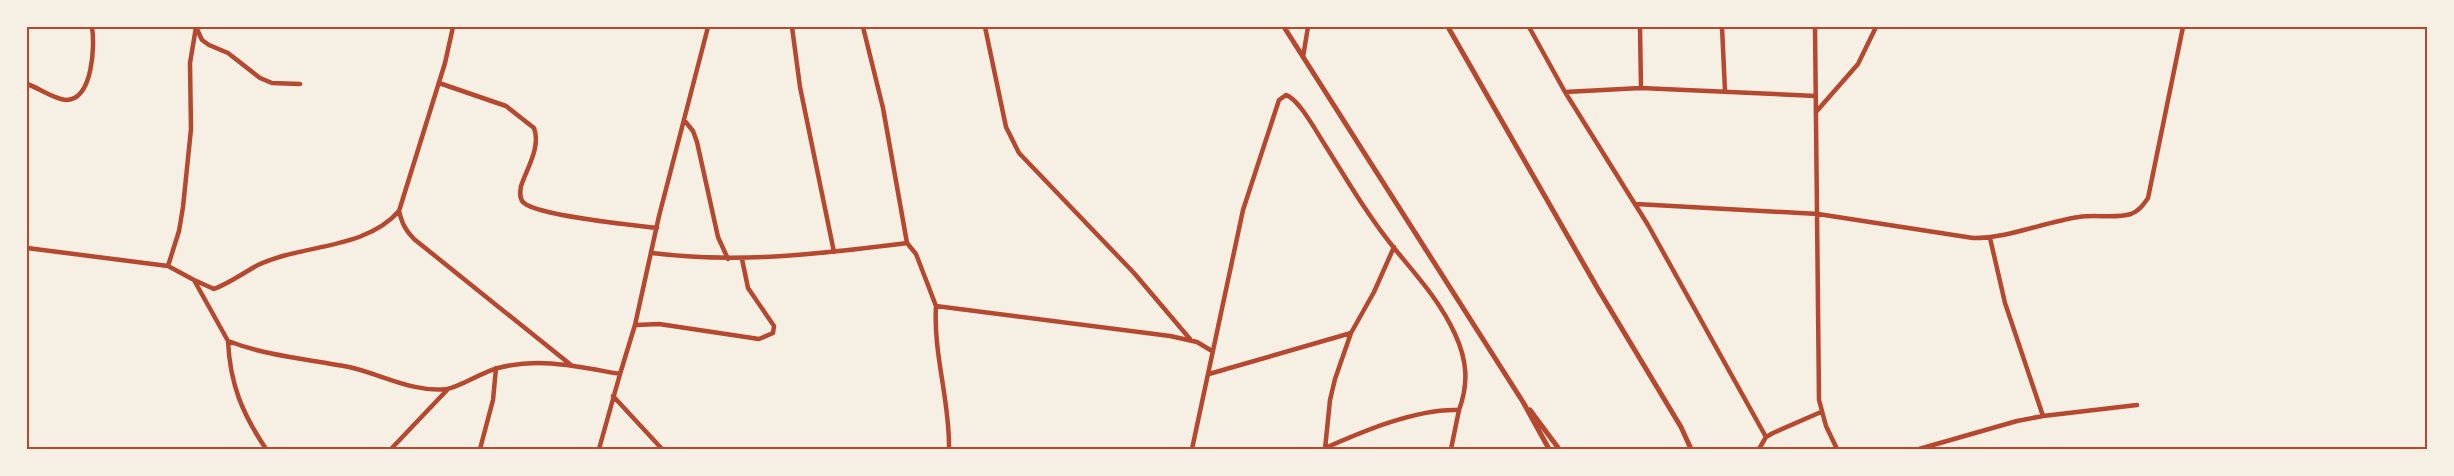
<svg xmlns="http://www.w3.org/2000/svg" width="2454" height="476" font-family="'IBM Plex Sans',sans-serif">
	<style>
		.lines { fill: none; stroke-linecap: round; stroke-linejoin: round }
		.minor { stroke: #b5482f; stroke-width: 4.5 }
		.tertiary { stroke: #b5482f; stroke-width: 5 }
		.neatline { fill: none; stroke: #b5482f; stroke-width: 2 }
	</style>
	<rect width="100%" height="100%" fill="#f6efe4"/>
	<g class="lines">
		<path class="minor" d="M196 27 202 40 209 45 228 53 260 78 272 83 300 84
			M453 27 445 63 399 211C402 223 405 230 414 239L571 365
			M792 27 800 87 834 252
			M863 27 883 108 907 243 916 254 936 306 1170 336 1197 342 1212 351
			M985 27 1006 127 1019 153 1134 273 1190 339
			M1529 27 1565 92 1648 225 1766 437
			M1640 27 1641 88
			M1722 27 1725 91
			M1815 27 1819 400 1826 426 1837 449
			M1303 57 1308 27
			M439 83 506 106 534 128C541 147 527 168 521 186 520 192 519 199 524 203 540 216 632 225 657 228
			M27 84C39 88 54 99 66 100 93 100 95 45 92 27
			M1565 92 1641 88 1816 96
			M1816 112 1858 64 1876 27
			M684 120 693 131 697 142 718 237 728 259
			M1636 204 1818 214 1973 238C2010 238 2044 222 2079 217 2096 214 2114 219 2131 214 2139 211 2143 205 2148 198L2183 27
			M27 248 168 266 194 280 228 341C267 356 308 359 349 367 381 374 413 393 447 389 460 387 482 372 498 368 539 357 579 367 620 374L599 449
			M652 253C740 264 819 254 907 243
			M168 266 179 231 183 207 191 129 190 63 196 27
			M194 280 214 289C230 283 243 273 258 265 302 244 365 250 399 211
			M936 306C933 354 950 401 949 449
			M635 325 659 324 759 339 773 333 774 326 748 288 742 259
			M228 341C230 384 242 413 266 449
			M620 374 635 325 659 216 708 27
			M1209 374 1351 333
			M613 396 662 449
			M2043 416 2137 405
			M391 449 448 389
			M480 449 493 400 496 368
			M1192 449 1243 210 1279 100 1286 95C1299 99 1317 133 1325 145 1347 180 1368 216 1394 248 1417 276 1440 301 1455 334 1467 360 1469 383 1459 410
			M1323 449C1361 432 1417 408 1459 410L1451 449
			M1325 449 1330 400 1335 379 1351 333 1374 292 1394 247
			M1759 449 1766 437 1773 433 1821 412
			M1919 449 2017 421 2043 416 2005 303 1990 238"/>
		<path class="tertiary" d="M1284 27 1523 402 1549 449
			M1448 27 1598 289 1681 427 1691 449
			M1530 410 1559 449"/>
	</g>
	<rect width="2454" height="476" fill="none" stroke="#f6efe4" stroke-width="57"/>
	<rect x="28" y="28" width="2398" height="420" class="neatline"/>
</svg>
